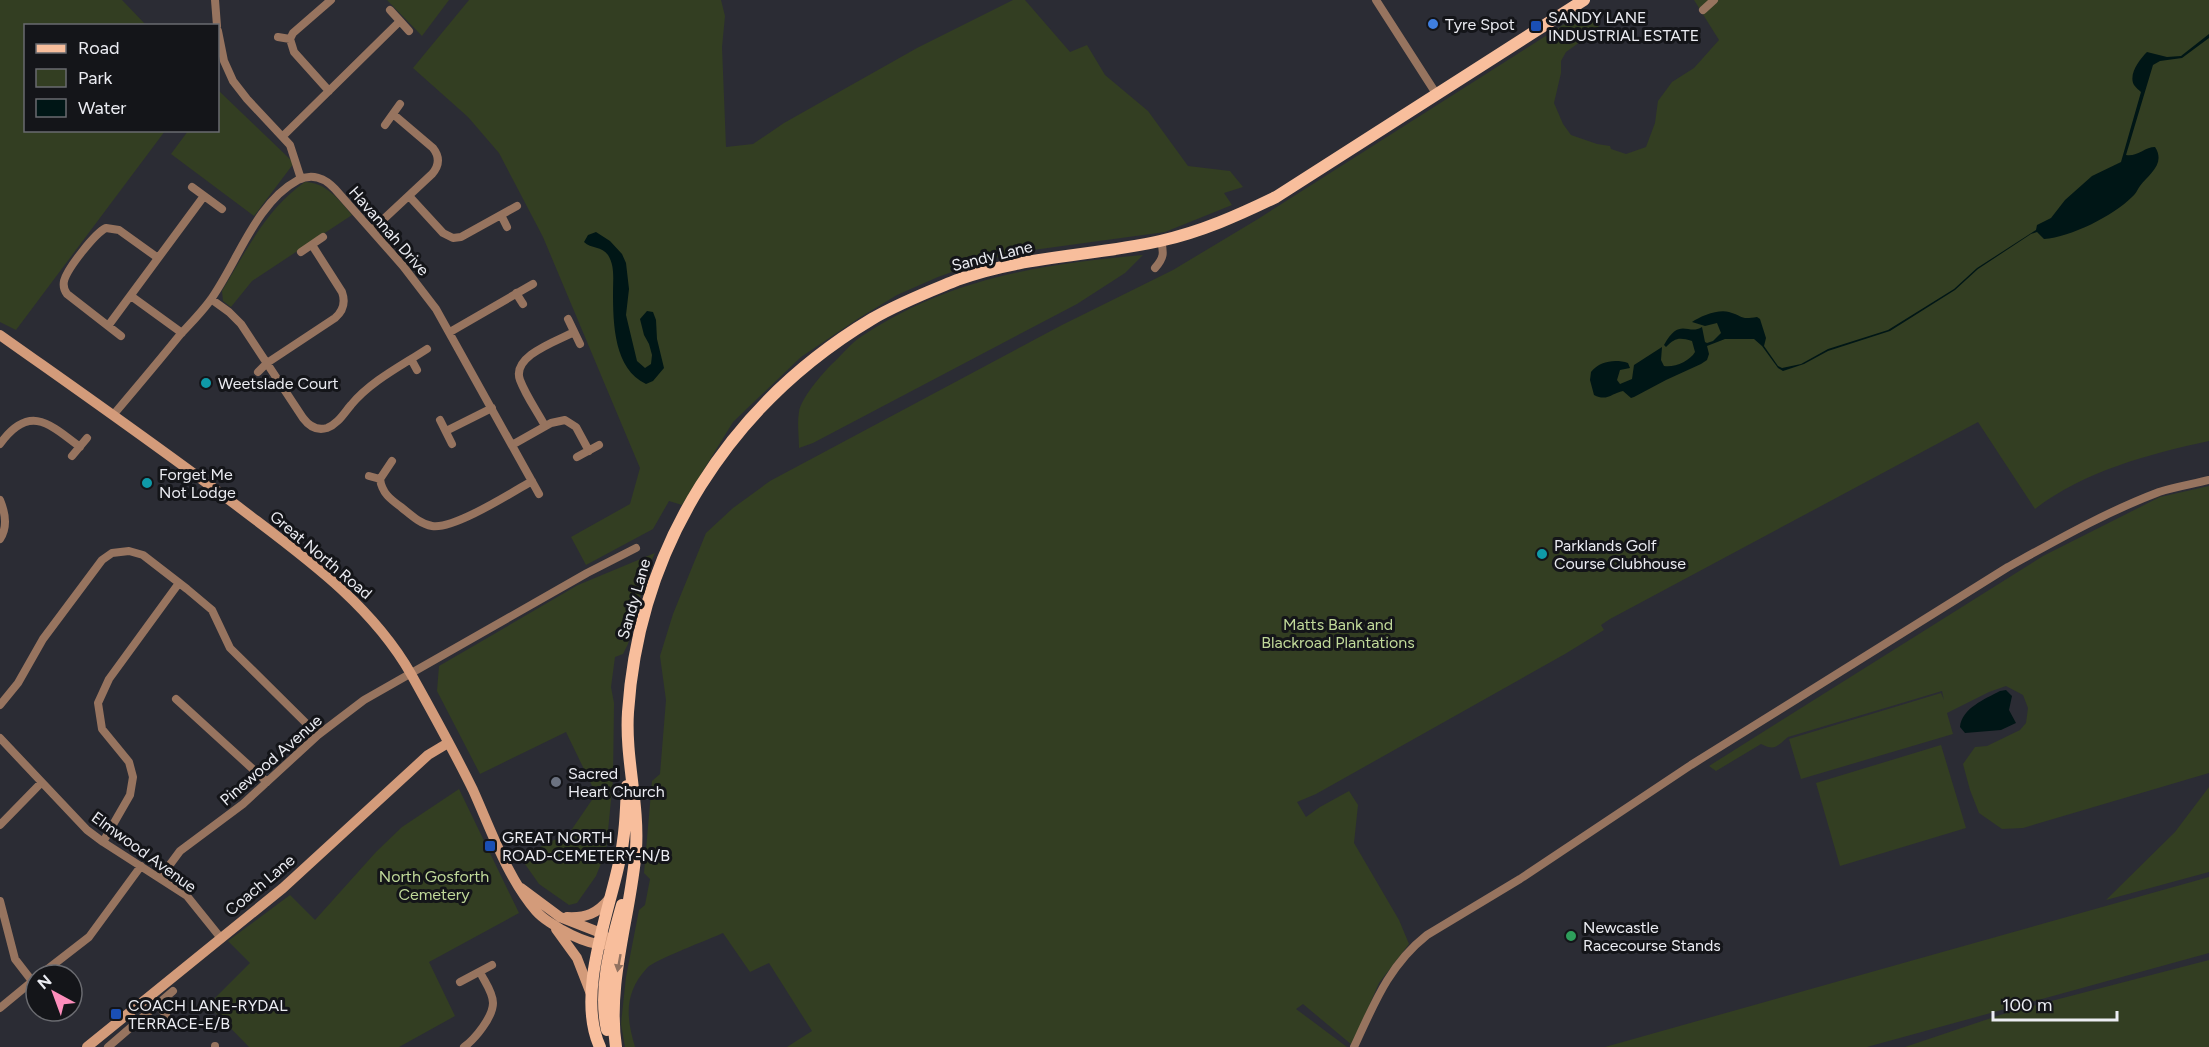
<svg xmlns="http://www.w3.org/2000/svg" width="2209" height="1047" font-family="Figtree,sans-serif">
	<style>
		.green { fill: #333e22 }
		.water { fill: #001616 }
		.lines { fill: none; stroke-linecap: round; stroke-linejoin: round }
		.street { stroke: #97745f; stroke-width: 8 }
		.secondary { stroke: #d39b7a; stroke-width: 10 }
		.primary { stroke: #f8be9c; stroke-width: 12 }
		.oneway { fill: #917261 }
		.shop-dot { fill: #3f7fe0; stroke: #141519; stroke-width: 2 }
		.transit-dot { fill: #1a4fb4; stroke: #141519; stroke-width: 2 }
		.culture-dot { fill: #0f9aa8; stroke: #141519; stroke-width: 2 }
		.worship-dot { fill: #6b7280; stroke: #141519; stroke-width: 2 }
		.leisure-dot { fill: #2e9e5b; stroke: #141519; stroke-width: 2 }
		.labels { text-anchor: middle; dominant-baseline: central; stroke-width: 6; stroke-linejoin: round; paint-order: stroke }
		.poi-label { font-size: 16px; fill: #ebecf2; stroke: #141519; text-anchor: start }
		.street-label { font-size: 16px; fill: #ebecf2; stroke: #141519 }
		.park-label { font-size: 16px; fill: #c0d999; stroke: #141519 }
	</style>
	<rect width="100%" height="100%" fill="#2b2c34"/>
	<path class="green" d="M0 0H122L146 25 26 26V130L165 131 16 330 0 322Z
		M387 0H449L422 36Z
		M469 0H721L725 16 722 47 726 147 753 144 784 123 917 48 1013 0H1025L1070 52 1087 45 1105 75 1148 111 1188 166 1230 171 1243 187 1224 193 1232 205 1165 232 1033 250 985 260 938 277 897 295 859 318 801 357 733 422 682 505 669 501 653 529 586 565 571 537 630 504 640 468 543 237 499 153 468 117 413 68Z
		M1694 0H2209V441C2149 454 2084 471 2035 509L1978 422 1610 619 1601 625 1604 630 1565 654 1316 794 1297 802 1306 817 1320 807 1349 791 1358 805 1354 843 1399 920 1409 944 1379 983 1352 1045 1303 1004 1296 1009 1347 1047H787L812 1031 769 963 750 972 723 933C710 939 654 960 647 968 624 993 626 1017 635 1047H625L621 1024 626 977 639 910 645 905 650 879 644 873 652 781 660 774 666 700 660 656 673 614 706 533 733 508 770 481 1062 325 1173 270 1258 219 1588 9 1600 18 1598 29 1566 52 1561 61V73L1554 103 1563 124 1571 135 1597 144 1610 146 1611 149 1626 154 1646 147 1655 123 1658 101 1672 82 1694 68 1719 40Z
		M218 90 294 163 254 216 171 154 188 131 218 130Z
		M305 182C327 183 338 199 352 215L252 281 231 307 223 301 222 291C246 251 266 209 305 182Z
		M1143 255 1125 273 1077 304 813 443 799 448C799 436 797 423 799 412 801 398 822 374 832 364 842 355 851 343 862 336 950 278 1041 264 1143 255Z
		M2209 486V773L2023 828 2002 829 1979 813 1970 790 1963 764 1975 747 1987 746 2020 730 2026 723 2028 708 2023 695 2006 686 1989 692 1947 713 1953 734 1801 779 1789 739 1941 693 1944 700 1942 691 1788 737C1776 747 1775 751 1761 744L1716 771 1709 766 2043 556 2160 497Z
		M655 553 647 571 628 644 623 654 615 657 611 687 614 703 613 780 606 851 596 876 577 903 569 905 539 884 520 857 570 832 596 794 566 732 480 774 437 691 439 666 578 585Z
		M1941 745 1966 828 1840 866 1816 783Z
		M2209 787V872L2106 900 2175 832Z
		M459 789 519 913 429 962 455 1016 399 1047H249L208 1005 250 963 228 941 290 895 315 920 376 852 402 827Z
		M2209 877V953L1867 1047H1605Z
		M2209 960V1047H1905L2009 1012Z"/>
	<path class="water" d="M2209 34V38L2182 58 2160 61 2153 65 2126 155C2137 157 2145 147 2155 147 2166 164 2149 174 2140 186 2137 190 2136 194 2132 197 2113 216 2071 237 2044 239L2037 232 2031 234 1978 269 1955 290 1890 331 1828 351 1804 364 1783 371 1778 368 1762 346 1754 339H1725L1707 346 1709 354 1707 360 1701 364 1666 380 1634 397 1631 398 1623 391C1612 393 1607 402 1594 395L1590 380 1591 372C1600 361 1615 359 1628 363L1630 368 1620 370 1617 380 1620 384 1632 379 1634 365 1662 347 1661 360 1664 366C1674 368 1690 361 1695 352L1692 341C1679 337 1675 338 1666 347L1664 345C1680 316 1688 336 1702 327L1705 342 1707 343 1713 341 1721 333 1717 323 1705 326 1692 322C1701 316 1718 309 1729 312 1744 316 1739 320 1757 317L1760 319 1766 338 1764 346 1778 366 1782 368 1801 364 1828 349 1888 330 1954 289 1977 268 2036 230 2037 225 2051 218 2065 200 2092 176 2121 162 2141 92C2139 90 2136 88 2134 85 2128 74 2140 59 2147 52L2167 57 2181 56Z
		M596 232 610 241 622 254 626 263 629 289 626 315 637 361 645 368 651 364 652 355 649 344 644 335 640 319 647 311 653 312 656 320 657 339 664 368 653 381 646 384C614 369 613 324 613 292 613 279 615 266 608 255 602 246 591 249 584 242L588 235Z
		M2006 690 2012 696 2009 710 2016 723 2001 730 1965 733 1960 727C1962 708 1985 699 2000 691Z"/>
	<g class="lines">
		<path class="street" d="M215 0 217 26
			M1376 0 1437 95
			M1703 10 1714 0
			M400 21 409 31
			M218 31 224 61 233 81 247 99 290 145 301 179
			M278 37 290 39
			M329 91 294 52 290 39 293 33 331 0
			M385 125 400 104
			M283 136 400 21 390 10
			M192 187 222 209
			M409 196 443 233 453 238 461 237 517 206
			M501 215 507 227
			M372 230 432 174C439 166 440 157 433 148L393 114
			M301 252 323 237
			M1155 268C1164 258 1164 253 1161 241
			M516 293 523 304
			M131 296 182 333
			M211 299 229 312 241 324 303 418C309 426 317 431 327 428 338 424 344 413 351 405 371 381 401 366 427 349
			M568 319 580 344
			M108 326 204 196
			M450 332 533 284
			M121 336 67 294C64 290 63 286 64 281 67 269 95 233 106 228L119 230 158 258
			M411 359 417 370
			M258 372 267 363 335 318C343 311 346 303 342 292L312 245
			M114 414C136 388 158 362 179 336 189 325 200 314 209 302 237 264 255 203 298 180 312 173 325 178 335 189L403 266 436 309 539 494
			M440 420 452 444
			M545 426C537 411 526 396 520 380 511 356 557 341 574 332
			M446 431 492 408
			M0 444C29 404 49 423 80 447
			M512 445 551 423 565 420 576 427 589 451
			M72 456 87 438
			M577 457 599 445
			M369 476 380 479 392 461
			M380 479C382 493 390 499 401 507 410 514 420 524 432 526 453 530 511 493 532 481
			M0 500C5 512 8 527 0 539
			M176 699 267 782
			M0 705 18 683 43 639 102 560 112 553 129 551 143 555 187 589 212 610 230 648 318 735
			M0 738 87 830 103 842 187 896 220 937
			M0 825 41 783
			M103 842 130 795 133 777 129 762 102 729 98 703 109 679 179 583
			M160 878 180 851 243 804 318 735 364 700 587 573 636 548
			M0 901 15 959 32 981
			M40 975 89 937 141 866
			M460 982 492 965
			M157 1004 166 1015
			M0 1008 35 979
			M108 1047 173 991
			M215 1047V1046
			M464 1047C475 1039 493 1017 493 1003 493 992 484 981 480 972
			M1354 1047C1374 1004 1389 965 1427 935L1520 879 1691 765 2008 567C2057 540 2106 512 2159 492 2175 487 2193 484 2209 480"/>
		<path class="secondary" d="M0 335C79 391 158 446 236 505 300 554 370 602 411 674 432 712 454 751 473 790 491 830 507 877 536 911 547 924 595 952 612 942L601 933 560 917 521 888
			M567 917C586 918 597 914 610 898
			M556 929 577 958 591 994
			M87 1047 283 888 428 755 448 743"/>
		<path class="primary" d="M607 1030C598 988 611 945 622 905
			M600 1047C576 996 608 915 619 863 625 838 626 812 627 786
			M616 1047C606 982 631 914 636 849 639 803 625 758 628 712 639 546 730 404 872 319 899 303 928 292 957 280 1021 256 1093 256 1160 241 1201 232 1239 215 1276 197L1584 0"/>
	</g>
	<defs><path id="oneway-solid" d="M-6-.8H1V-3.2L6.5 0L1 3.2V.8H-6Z" transform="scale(1.5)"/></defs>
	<use class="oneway" href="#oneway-solid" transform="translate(619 963) rotate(100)"/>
	<circle class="shop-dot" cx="1433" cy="24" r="6"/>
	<g class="transit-dot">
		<rect x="1530" y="20" width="12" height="12" rx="3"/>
		<rect x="484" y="840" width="12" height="12" rx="3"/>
		<rect x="110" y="1008" width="12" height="12" rx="3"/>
	</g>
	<g class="culture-dot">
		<circle cx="206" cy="383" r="6"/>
		<circle cx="147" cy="483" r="6"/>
		<circle cx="1542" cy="554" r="6"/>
	</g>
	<circle class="worship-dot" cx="556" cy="782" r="6"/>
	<circle class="leisure-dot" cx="1571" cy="936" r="6"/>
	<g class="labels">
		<g class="poi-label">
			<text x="1548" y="17">SANDY LANE<tspan x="1548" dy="18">INDUSTRIAL ESTATE</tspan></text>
			<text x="1445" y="24">Tyre Spot</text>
			<text x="218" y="383">Weetslade Court</text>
			<text x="159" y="474">Forget Me<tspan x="159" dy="18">Not Lodge</tspan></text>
			<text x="1554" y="545">Parklands Golf<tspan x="1554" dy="18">Course Clubhouse</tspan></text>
			<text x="568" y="773">Sacred<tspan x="568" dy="18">Heart Church</tspan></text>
			<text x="502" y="837">GREAT NORTH<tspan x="502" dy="18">ROAD-CEMETERY-N/B</tspan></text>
			<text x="1583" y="927">Newcastle<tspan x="1583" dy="18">Racecourse Stands</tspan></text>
			<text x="128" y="1005">COACH LANE-RYDAL<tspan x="128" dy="18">TERRACE-E/B</tspan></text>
		</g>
		<g class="street-label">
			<text transform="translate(389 231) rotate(49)">Havannah Drive</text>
			<text transform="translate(992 256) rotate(-14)">Sandy Lane</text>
			<text transform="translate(321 555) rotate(40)">Great North Road</text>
			<text transform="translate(634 599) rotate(-74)">Sandy Lane</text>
			<text transform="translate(271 760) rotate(-41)">Pinewood Avenue</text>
			<text transform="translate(144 852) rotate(36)">Elmwood Avenue</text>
			<text transform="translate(260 885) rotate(-40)">Coach Lane</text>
		</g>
		<g class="park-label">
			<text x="1338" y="624">Matts Bank and<tspan x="1338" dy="18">Blackroad Plantations</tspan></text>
			<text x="434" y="876">North Gosforth<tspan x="434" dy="18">Cemetery</tspan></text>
		</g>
	</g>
	<rect x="24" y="24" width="195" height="108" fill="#141519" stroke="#6a6b70" stroke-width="1.5"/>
	<rect x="36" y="44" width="30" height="9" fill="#f8be9c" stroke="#6a6b70" stroke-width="1.5"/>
	<text x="78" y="54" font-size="18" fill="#ebecf2">Road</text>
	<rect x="36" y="69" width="30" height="18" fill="#333e22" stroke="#6a6b70" stroke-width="1.5"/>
	<text x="78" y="84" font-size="18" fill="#ebecf2">Park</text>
	<rect x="36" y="99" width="30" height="18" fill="#001616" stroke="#6a6b70" stroke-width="1.5"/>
	<text x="78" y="114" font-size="18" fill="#ebecf2">Water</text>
	<g transform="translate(54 993) rotate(319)"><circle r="28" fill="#141519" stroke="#6a6b70" stroke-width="1.5"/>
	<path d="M0-4.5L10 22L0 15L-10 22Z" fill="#fe8ebc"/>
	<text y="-9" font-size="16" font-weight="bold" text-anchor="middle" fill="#ebecf2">N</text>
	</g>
	<path d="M1993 1011v9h124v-9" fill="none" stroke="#ebecf2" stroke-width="3"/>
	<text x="2002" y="1011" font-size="18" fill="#ebecf2" stroke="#141519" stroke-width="4.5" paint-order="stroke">100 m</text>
</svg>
